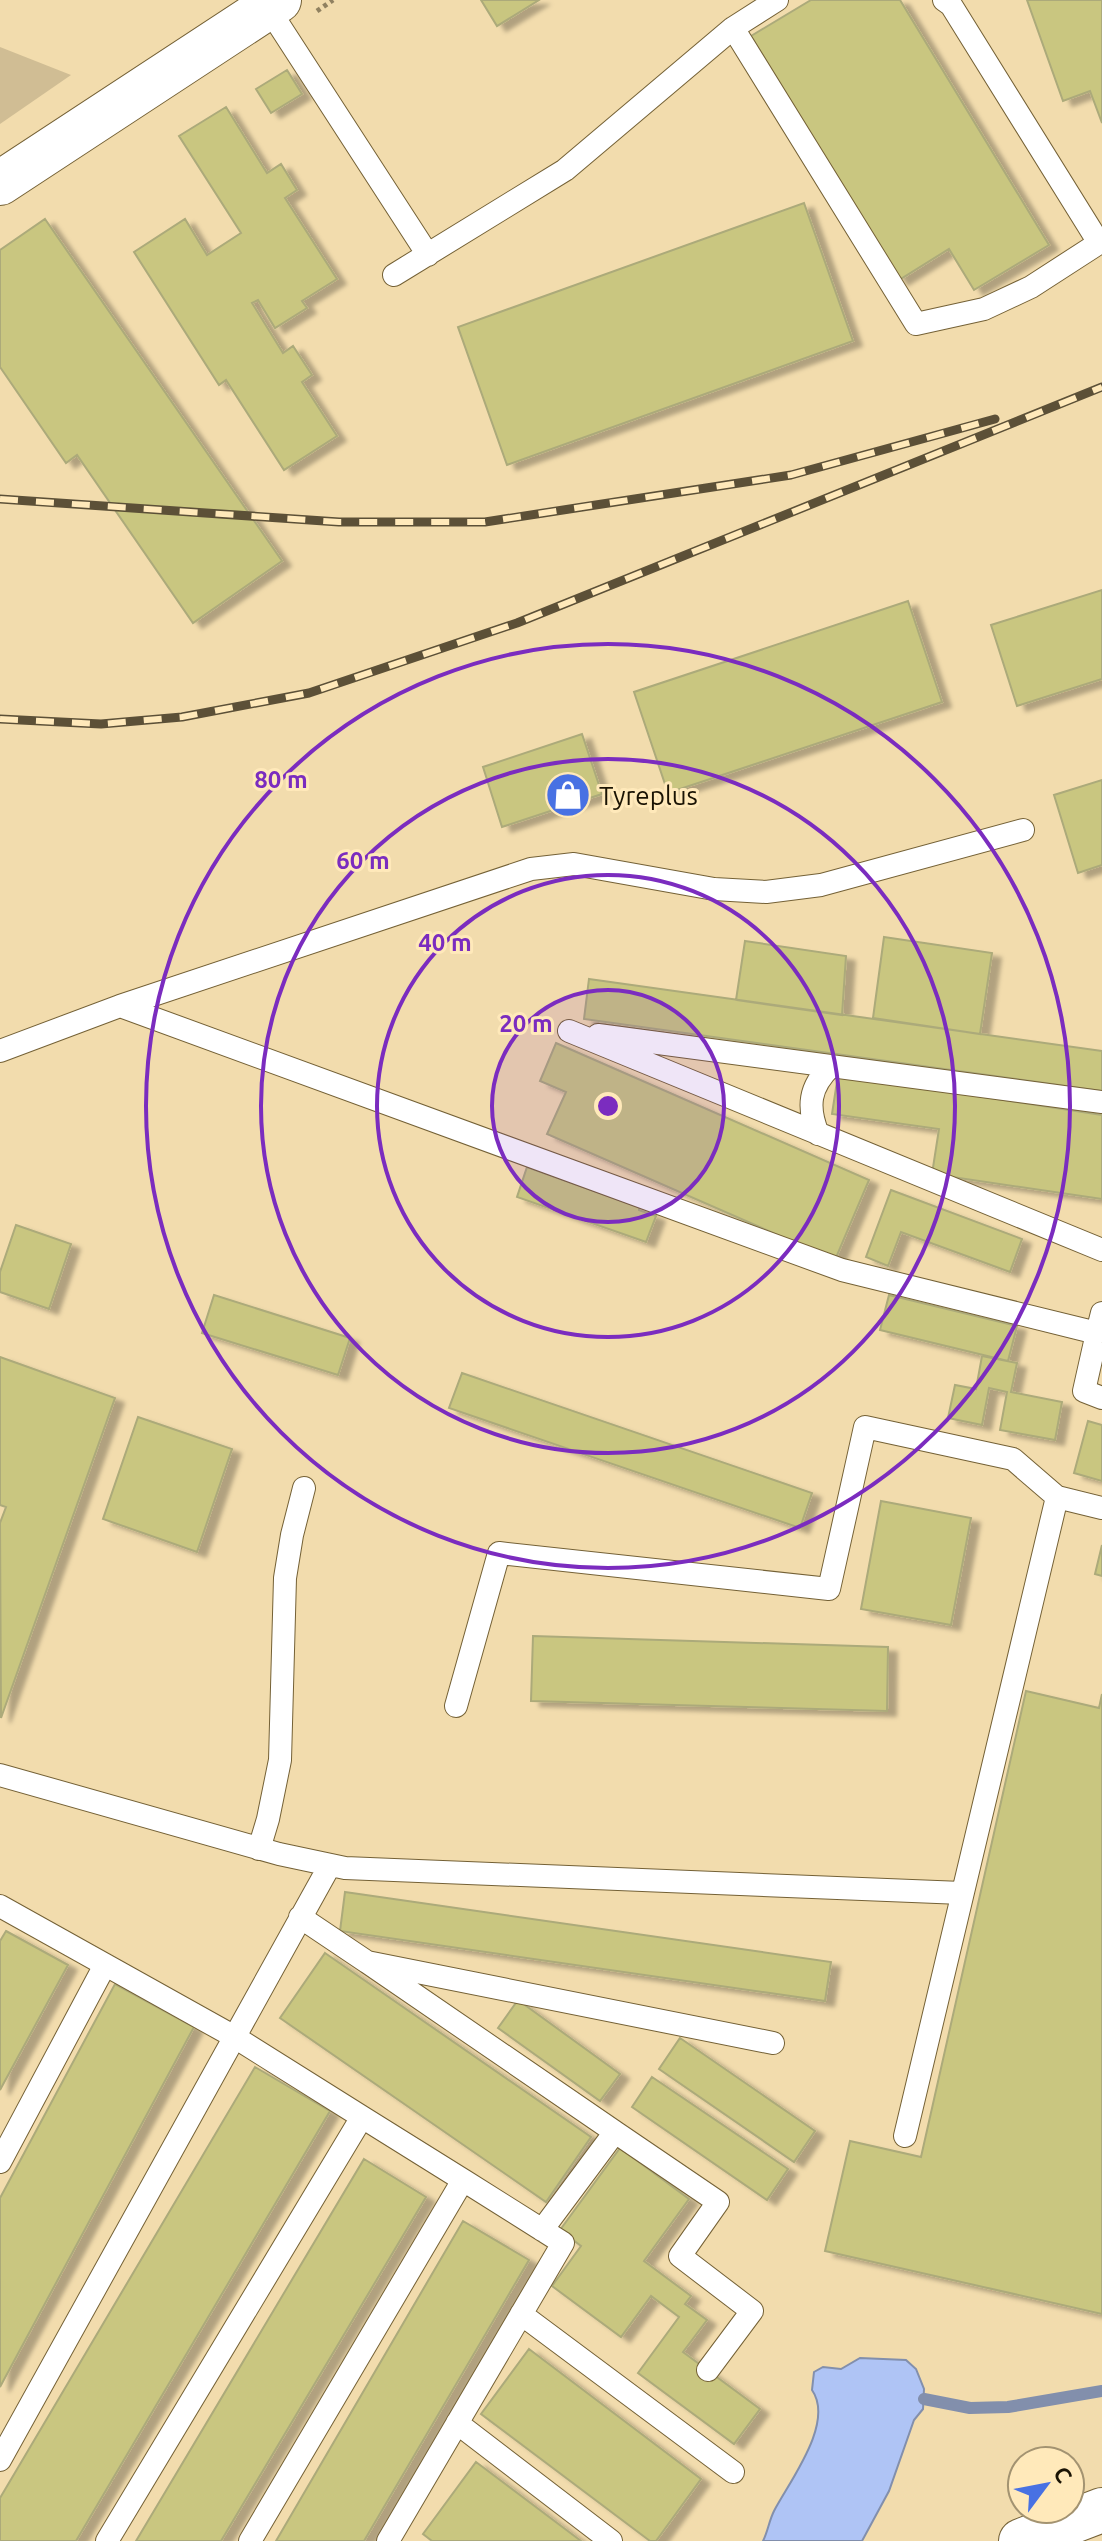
<svg xmlns="http://www.w3.org/2000/svg" width="1102" height="2541" font-family="Ubuntu,sans-serif">
	<style>
		.green { fill: #d0bd94 }
		.water { fill: #afc4f5; stroke: #828fac; stroke-width: 2 }
		.lines { fill: none; stroke-linecap: round; stroke-linejoin: round }
		.stream { stroke: #828fac; stroke-width: 12 }
		.building { fill: #c9c680; stroke: #acaa7a; stroke-width: 2; filter: url(#shadow) }
		.service-casing { stroke: #746136; stroke-width: 24 }
		.minor-casing { stroke: #746136; stroke-width: 46 }
		.tertiary-casing { stroke: #746136; stroke-width: 46 }
		.path { stroke: #908160; stroke-width: 5; stroke-dasharray: 4 4; stroke-linecap: butt }
		.service { stroke: #fff; stroke-width: 22 }
		.minor { stroke: #fff; stroke-width: 44 }
		.tertiary { stroke: #fff; stroke-width: 44 }
		.rail-casing { stroke: #5c5037; stroke-width: 9 }
		.rail { stroke: #ffe9ba; stroke-width: 6; stroke-dasharray: 18; stroke-linecap: butt }
		.ring { fill: none; stroke: #7b2cbf; stroke-width: 4 }
		.labels { text-anchor: middle; dominant-baseline: central; stroke-width: 6; stroke-linejoin: round; paint-order: stroke }
		.poi-label { font-size: 26px; fill: #1a1303; stroke: #ffe9ba; text-anchor: start }
		.centre { fill: #7b2cbf; stroke: #ffe9ba; stroke-width: 4 }
		.ring-label { font-size: 24px; text-anchor: middle; font-weight: bold; fill: #7b2cbf; stroke: #ffe9ba; stroke-width: 6; stroke-linejoin: round; paint-order: stroke }
	</style>
	<defs>
		<filter id="shadow"><feDropShadow dx="9" dy="5" stdDeviation="2" flood-color="#0004"/></filter>
	</defs>
	<rect width="100%" height="100%" fill="#f2dcad"/>
	<path class="green" d="M0 47 71 75 0 124Z"/>
	<path class="water" d="M860 2358 906 2360 916 2369 924 2389 923 2409 914 2420 889 2491 862 2541H763C768 2531 769 2521 774 2511 789 2482 835 2423 812 2390L814 2372 823 2367 841 2369Z"/>
	<g class="lines">
		<path class="stream" d="M924 2399 970 2408 1008 2407 1102 2391"/>
	</g>
	<path class="building" d="M481 0H539L497 26Z
		M811 0H900L1049 245 974 290 949 249 899 280 751 36Z
		M1027 0H1102V123L1090 91 1063 101Z
		M287 70 302 94 271 113 256 89Z
		M226 107 267 173 281 164 297 190 285 198 337 279 302 301 307 308 275 328 258 300 252 303 283 353 293 346 312 375 302 382 337 436 284 470 226 380 219 385 134 252 185 219 207 255 241 233 179 136Z
		M804 203 853 341 507 465 458 327Z
		M45 219 282 561 193 623 77 455 66 463 0 367V250Z
		M1102 590V679L1017 706 991 625Z
		M908 601 942 702 668 793 634 692Z
		M582 734 602 794 502 827 483 767Z
		M1102 780V865L1078 873 1054 795Z
		M884 937 992 953 980 1034 873 1018Z
		M745 941 846 956 842 1015 736 1000Z
		M589 979 1102 1051V1091L584 1019Z
		M556 1043 869 1180 835 1260 547 1134 566 1092 540 1081Z
		M838 1075 1102 1115V1199L932 1174 939 1129 832 1114Z
		M527 1167 639 1207V1210L656 1216 646 1242 517 1197Z
		M891 1190 1022 1239 1010 1272 901 1232 888 1266 866 1257Z
		M16 1225 71 1244 49 1309 0 1292V1272Z
		M214 1295 350 1338 338 1375 202 1333Z
		M889 1295 1017 1326 1008 1361 880 1330Z
		M982 1356 1017 1363 1011 1392 1062 1402 1055 1440 1000 1430 1007 1392 989 1388 982 1425 948 1418 955 1385 976 1389Z
		M0 1357 115 1398 1 1718 0 1523 6 1507 0 1505Z
		M462 1373 812 1493 800 1528 449 1408Z
		M138 1417 232 1449 197 1552 103 1519Z
		M1088 1421 1102 1425V1481L1074 1473Z
		M881 1501 971 1518 951 1625 861 1609Z
		M1102 1545V1576L1095 1574Z
		M533 1636 888 1647 887 1711 531 1701Z
		M1026 1691 1099 1708 1102 1694V2314L825 2251 850 2141 921 2157Z
		M345 1892 831 1962 825 2001 340 1931Z
		M6 1931 68 1965 0 2090V1941Z
		M325 1953 591 2137 546 2202 280 2018Z
		M115 1984 194 2027 0 2387V2198Z
		M518 2000 620 2074 600 2101 498 2028Z
		M680 2038 815 2131 794 2162 659 2069Z
		M255 2067 330 2111 76 2541H0V2498Z
		M652 2077 788 2169 767 2200 632 2107Z
		M620 2148 689 2199 644 2261 691 2296 685 2304 707 2320 683 2352 760 2409 734 2444 638 2373 679 2317 651 2296 621 2337 552 2286 581 2246 560 2230Z
		M364 2159 426 2197 221 2541H136Z
		M463 2221 529 2260 364 2541H276Z
		M529 2349 701 2479 656 2541H650L481 2414Z
		M476 2462 581 2541H432L423 2534Z"/>
	<g class="lines">
		<g class="service-casing">
			<path id="service" d="M268 8 428 255
				M733 28 916 324 984 309 1031 287 1099 243 951 5 944 0
				M394 275 565 170 733 28 777 0
				M120 1006 842 1270 1097 1333 1084 1391 1102 1398
				M569 1031 1102 1250
				M598 1035 1102 1102
				M0 1051 120 1006 531 869 574 864 714 889 766 892 821 885 1023 830
				M818 1134C807 1107 809 1087 831 1066
				M1097 1333 1102 1313
				M456 1706 499 1553 829 1589 865 1427 1013 1459 1057 1497 1102 1508
				M0 1775 279 1854 345 1868 962 1893
				M259 1849 268 1819 280 1760 285 1578 292 1535 304 1488
				M0 1906 233 2036 362 2117 107 2541
				M300 1917 367 1962
				M615 2132 718 2202 680 2256 752 2311 708 2370
				M905 2136 1057 1497
				M0 2162 105 1965
				M542 2230 615 2132 367 1962 773 2043
				M521 2314 733 2472
				M457 2423 611 2541
				M0 2460 330 1865
				M250 2541 463 2180 362 2117
				M388 2541 563 2243 463 2180"/>
		</g>
		<g class="minor-casing">
			<path id="minor" d="M1021 2541 1102 2510"/>
		</g>
		<g class="tertiary-casing">
			<path id="tertiary" d="M0 183 279 0"/>
		</g>
		<path class="path" d="M317 11 333 0"/>
		<use href="#service" class="service"/>
		<use href="#minor" class="minor"/>
		<use href="#tertiary" class="tertiary"/>
		<g class="rail-casing">
			<path id="rail" d="M0 499 339 522H485L791 475 995 419
				M0 719 101 724 182 717 309 693 517 623 1102 387"/>
		</g>
		<use href="#rail" class="rail"/>
	</g>
	<circle cx="608" cy="1106" r="116" fill="#7b2cbf" fill-opacity=".12"/>
	<g class="ring">
		<circle cx="608" cy="1106" r="116"/>
		<circle cx="608" cy="1106" r="231"/>
		<circle cx="608" cy="1106" r="347"/>
		<circle cx="608" cy="1106" r="462"/>
	</g>
	<defs>
		<g id="shop-disc" transform="scale(2.3)"><circle r="9.5" fill="#4871e3" stroke="#ffe9ba"/><path d="M-5-2.5h2.3a2.7 3.5 0 0 1 5.4 0H5L5.5 6h-11ZM-1.5-2.5h3a1.5 2.3 0 0 0-3 0Z" fill="#fff"/></g>
	</defs>
	<g fill-rule="evenodd">
		<use href="#shop-disc" x="568" y="795"/>
	</g>
	<g class="labels">
		<g class="poi-label">
			<text x="599" y="795">Tyreplus</text>
		</g>
	</g>
	<circle cx="608" cy="1106" r="12" class="centre"/>
	<g class="ring-label">
		<text x="281" y="788">80 m</text>
		<text x="363" y="869">60 m</text>
		<text x="445" y="951">40 m</text>
		<text x="526" y="1032">20 m</text>
	</g>
	<g transform="translate(1046 2485) rotate(58)"><circle r="38" fill="#ffe9ba" stroke="#a39371" stroke-width="2"/>
	<path d="M0-6L14 30L0 20L-14 30Z" fill="#4871e3"/>
	<text y="-12" font-size="22" font-weight="bold" text-anchor="middle" fill="#1a1303">С</text>
	</g>
</svg>
